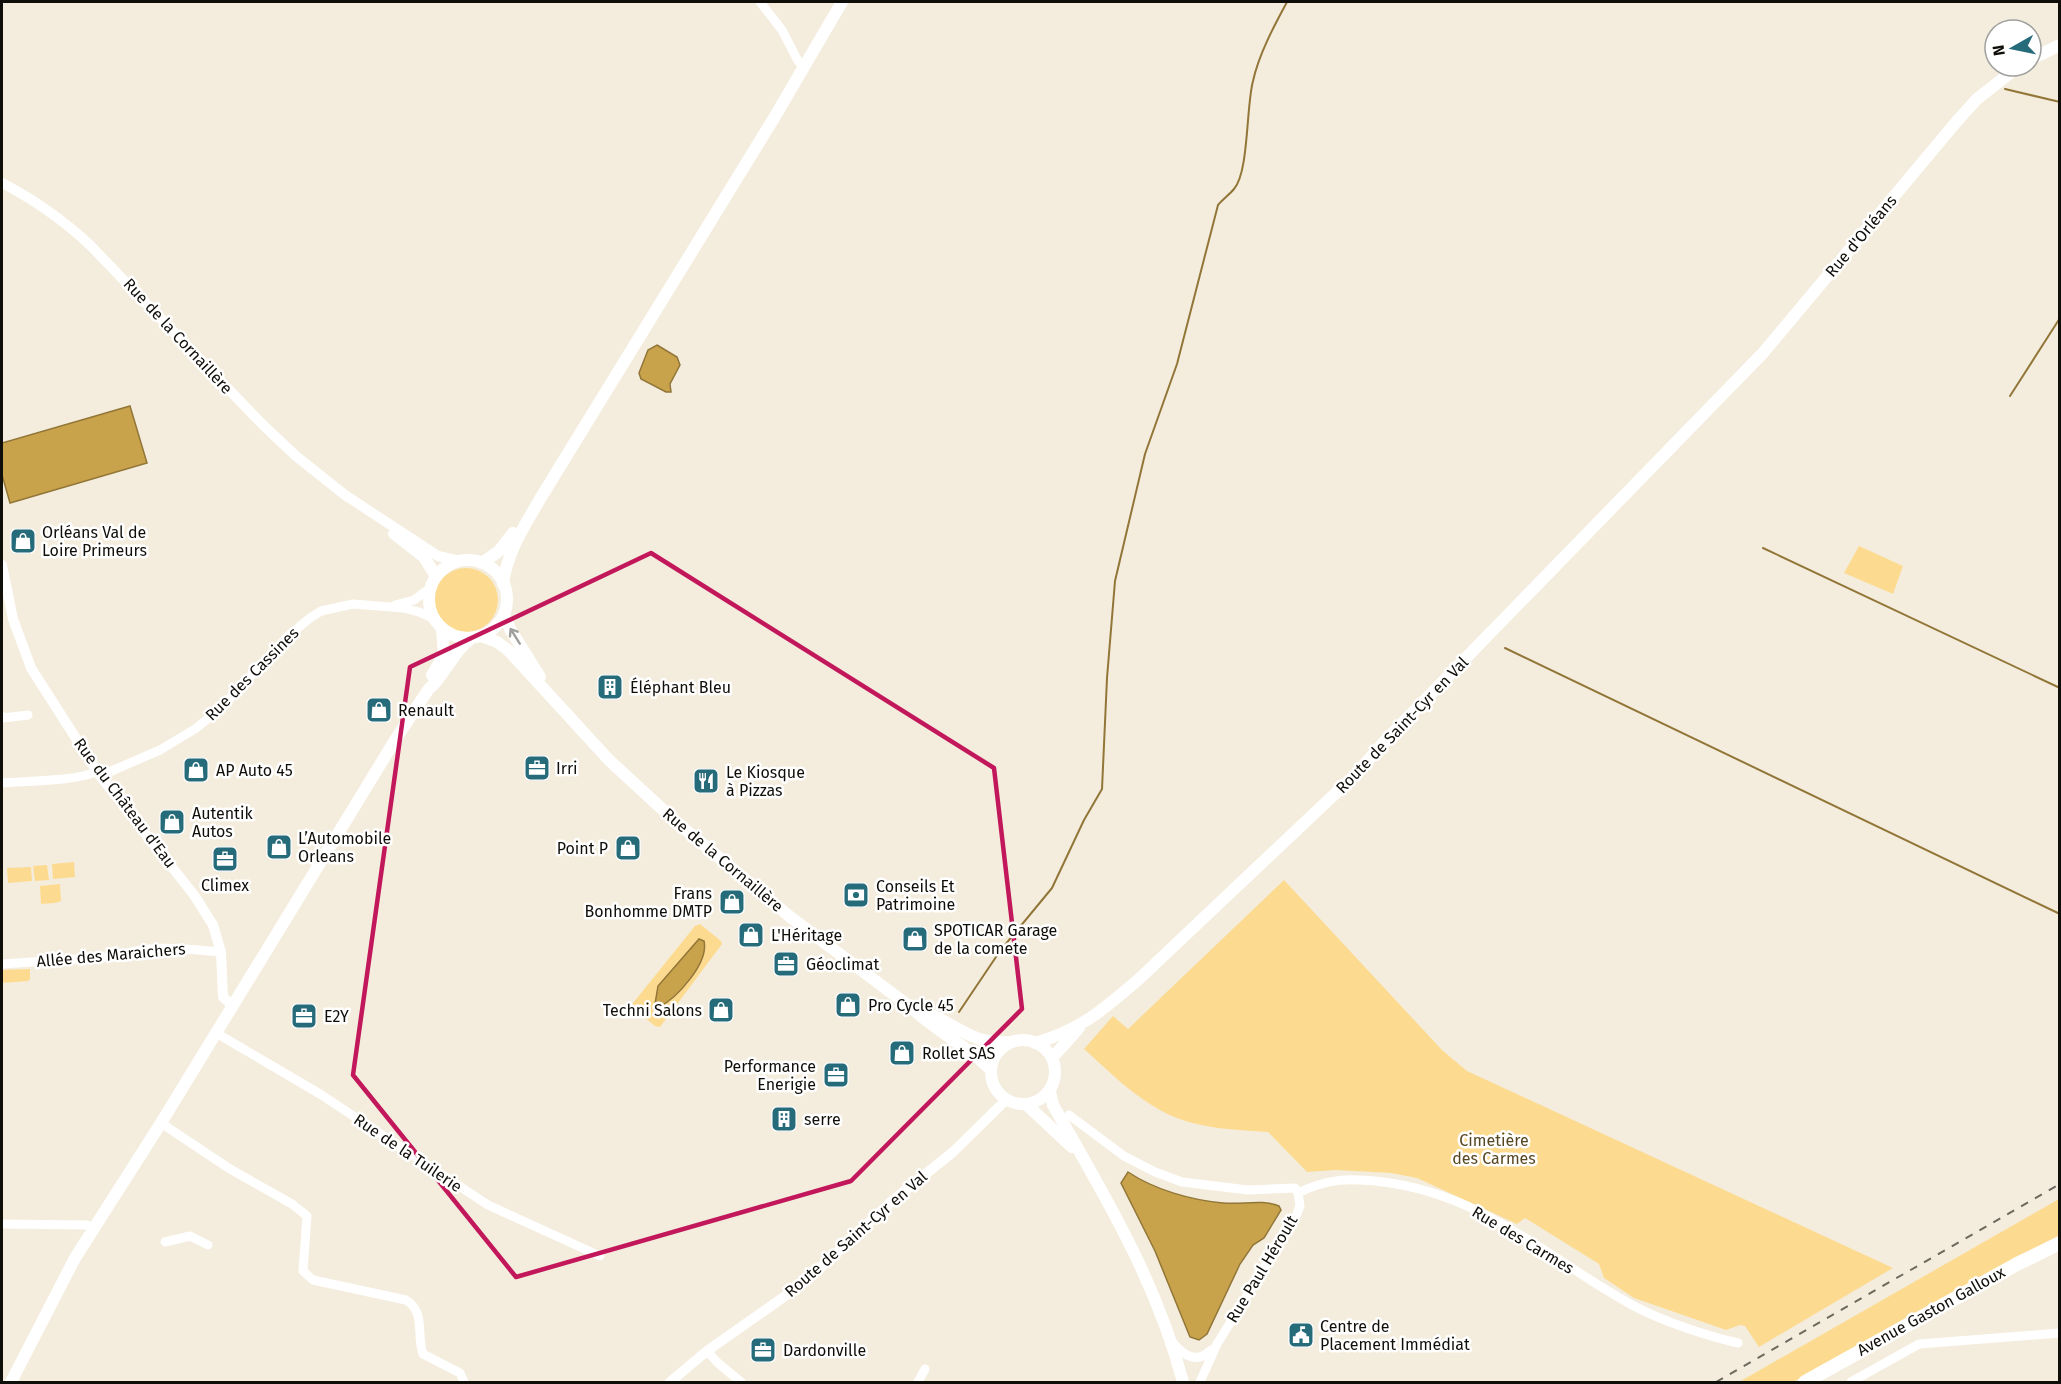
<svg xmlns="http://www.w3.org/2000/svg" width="2061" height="1384" font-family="'Fira Sans',sans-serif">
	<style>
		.green { fill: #fcdb91 }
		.water { fill: #c9a34c; stroke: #927638; stroke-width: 1.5 }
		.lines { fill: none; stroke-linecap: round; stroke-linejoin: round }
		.stream { stroke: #927638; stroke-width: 2 }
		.minor { stroke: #fff; stroke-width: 9 }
		.tertiary { stroke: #fff; stroke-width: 10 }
		.secondary { stroke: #fff; stroke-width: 12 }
		.primary { stroke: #fff; stroke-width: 14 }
		.rail { stroke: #6d695f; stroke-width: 2; stroke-dasharray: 8 8; stroke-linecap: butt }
		.oneway { stroke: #9f9f9d }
		.marked { fill: none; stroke: #c2185b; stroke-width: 4.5; stroke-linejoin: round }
		.labels { text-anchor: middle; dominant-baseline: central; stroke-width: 5; stroke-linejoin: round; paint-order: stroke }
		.street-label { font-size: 16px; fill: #100e09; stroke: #fff }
		.poi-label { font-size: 16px; fill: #100e09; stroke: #fff; text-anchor: start }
		.park-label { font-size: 16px; fill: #564621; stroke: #fff }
	</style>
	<rect width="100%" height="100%" fill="#f4eddd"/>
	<path class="green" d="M1859 546 1903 566 1893 594 1844 573Z
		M434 600a32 32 0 1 1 64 0a32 32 0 1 1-64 0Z
		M74 862 75 877 53 879 52 864Z
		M47 865 49 880 35 881 33 866Z
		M31 867 32 881 8 883 7 868Z
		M1284 880 1442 1050 1467 1071 1893 1268 1759 1347 1745 1326 1740 1325 1726 1330 1634 1298 1604 1278 1599 1264 1525 1218 1517 1224 1417 1178 1391 1173 1336 1170 1307 1172 1268 1132C1238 1130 1205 1129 1177 1118 1141 1104 1112 1074 1084 1049L1113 1016 1128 1029Z
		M60 884 61 901 55 903 41 904 40 886Z
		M700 924 721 941 722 944 660 1027 655 1026 633 1008V1003L695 926Z
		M30 969V979L28 981 2 983V970Z
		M2059 1199V1236L1793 1382H1739Z"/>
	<path class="water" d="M657 345 677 357 680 365 670 384 671 392H666L641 379 639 373 648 350Z
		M130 406 147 463 10 503 2 475V443Z
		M699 939 704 941C709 963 677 998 659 1007L655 1004 658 986Z
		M1128 1172C1155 1190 1191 1200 1223 1203 1242 1205 1262 1199 1279 1206L1281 1210 1264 1238 1253 1245 1240 1264 1207 1334 1199 1340 1190 1337 1155 1251 1121 1183Z"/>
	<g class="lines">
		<path class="stream" d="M2005 89 2060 102
			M2010 396 2060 318
			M1763 548 2060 688
			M1505 648 2060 914
			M959 1012 1000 951 1052 888 1084 820 1102 789 1107 678 1115 581 1145 454 1177 364 1218 205C1223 199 1229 195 1234 189 1249 172 1246 107 1253 81 1259 54 1274 26 1287 2"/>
		<path class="minor" d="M760 2 782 30 798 61 803 66
			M395 605 414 600 430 588
			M2 716 3 718 28 715
			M100 776 160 750 195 729 219 710 288 636 310 618 321 611 353 604 403 608 419 612 433 618
			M2 783C23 781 81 781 97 771
			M2 964 122 956C145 943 195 950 221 952
			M223 1037 320 1094 488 1205 600 1256
			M1069 1115 1124 1156 1155 1172 1182 1182 1248 1190 1295 1188 1298 1193
			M161 1123 230 1169 292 1204 307 1216 303 1271 313 1280 406 1300C426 1312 416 1335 423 1354L460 1373 464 1382
			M1298 1193C1328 1178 1350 1178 1383 1182 1484 1194 1549 1260 1634 1306 1662 1321 1707 1336 1738 1343
			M2 1224 87 1225 94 1229
			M165 1242 190 1236 208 1245
			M1173 1343C1184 1356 1197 1364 1211 1350
			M707 1351 718 1363 741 1382
			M918 1382 925 1369
			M1200 1382 1217 1344 1296 1216 1300 1206 1298 1193
			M1851 1382 1919 1344 2060 1333"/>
		<path class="tertiary" d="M2 183C33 199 64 221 90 245L263 425 296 456 345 495 438 556 460 561
			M393 534 425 559
			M2 565 13 619 31 668 100 776 194 895 213 925 221 952 223 997 233 1006
			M670 1382 707 1351 805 1282 892 1201 953 1152 1006 1100"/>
		<path class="secondary" d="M2031 59 2060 45
			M425 559 436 576
			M429 599a39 39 0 1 1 78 0a39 39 0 1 1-78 0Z
			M482 563 499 551 513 533
			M503 584C507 552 524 527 540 499L774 118 842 2
			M504 614 510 629 540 677
			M481 636 497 642 508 650 609 760 674 820 789 916 913 1009C937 1032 968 1046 991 1070
			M432 675 444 655 442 629
			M921 1011C957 1023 969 1045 1011 1042
			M991 1072a32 32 0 1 1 64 0a32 32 0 1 1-64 0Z
			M1035 1043C1081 1030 1104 1009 1139 979L1356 774 1384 742 1763 353 1957 121 1977 99 2019 66
			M1052 1058 1079 1028
			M1050 1091 1053 1105C1105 1196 1156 1280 1183 1382
			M1027 1105 1072 1147
			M11 1382 75 1258 161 1123 397 737 428 690 436 682 459 650 470 639"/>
		<path class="primary" d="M1805 1382 2017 1264 2060 1243"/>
		<path class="rail" d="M1716 1382 2060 1184"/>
	</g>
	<defs><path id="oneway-shaft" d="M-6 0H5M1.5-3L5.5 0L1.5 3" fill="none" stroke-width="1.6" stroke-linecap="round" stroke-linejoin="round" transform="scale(1.5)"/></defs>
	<use class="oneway" href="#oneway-shaft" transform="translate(515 636) rotate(-122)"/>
	<path class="marked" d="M651 553 994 768 1022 1009 851 1181 516 1277 353 1075 410 667Z"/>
	<defs>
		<g id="shop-square" transform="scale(1.35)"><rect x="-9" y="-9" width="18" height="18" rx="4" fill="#256b7a" stroke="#fff"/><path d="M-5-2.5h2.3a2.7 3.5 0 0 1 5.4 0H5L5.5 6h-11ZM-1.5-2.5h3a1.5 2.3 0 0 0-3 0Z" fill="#fff"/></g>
		<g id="building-square" transform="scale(1.35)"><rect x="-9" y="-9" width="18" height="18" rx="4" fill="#256b7a" stroke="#fff"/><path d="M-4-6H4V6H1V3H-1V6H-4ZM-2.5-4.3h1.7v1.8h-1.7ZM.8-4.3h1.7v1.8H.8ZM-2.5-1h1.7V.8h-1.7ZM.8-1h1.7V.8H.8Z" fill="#fff"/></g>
		<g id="office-square" transform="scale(1.35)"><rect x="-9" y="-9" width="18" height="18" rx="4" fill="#256b7a" stroke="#fff"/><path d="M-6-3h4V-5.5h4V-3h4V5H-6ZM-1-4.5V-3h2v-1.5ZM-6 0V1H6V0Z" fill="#fff"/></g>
		<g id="restaurant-square" transform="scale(1.35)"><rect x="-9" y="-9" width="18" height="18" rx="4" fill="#256b7a" stroke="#fff"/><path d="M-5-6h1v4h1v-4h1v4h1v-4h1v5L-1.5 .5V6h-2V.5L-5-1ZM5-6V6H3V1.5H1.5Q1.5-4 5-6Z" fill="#fff"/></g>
		<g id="bank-square" transform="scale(1.35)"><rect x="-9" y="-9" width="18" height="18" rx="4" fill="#256b7a" stroke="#fff"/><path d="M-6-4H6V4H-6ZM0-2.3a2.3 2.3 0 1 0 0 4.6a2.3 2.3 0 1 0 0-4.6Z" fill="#fff"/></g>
		<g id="civic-square" transform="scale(1.35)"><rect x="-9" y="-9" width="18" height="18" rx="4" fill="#256b7a" stroke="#fff"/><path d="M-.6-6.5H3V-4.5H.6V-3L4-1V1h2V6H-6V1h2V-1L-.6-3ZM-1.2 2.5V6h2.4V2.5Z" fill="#fff"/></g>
	</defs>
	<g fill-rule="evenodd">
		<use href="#shop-square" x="23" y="541"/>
		<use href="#building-square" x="610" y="687"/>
		<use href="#shop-square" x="379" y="710"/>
		<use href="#office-square" x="537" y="768"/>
		<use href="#shop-square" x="196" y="770"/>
		<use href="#restaurant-square" x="706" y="781"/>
		<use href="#shop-square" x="172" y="822"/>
		<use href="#shop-square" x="279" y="847"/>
		<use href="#shop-square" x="628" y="848"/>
		<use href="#office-square" x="225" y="859"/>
		<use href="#bank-square" x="856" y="895"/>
		<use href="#shop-square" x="732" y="902"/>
		<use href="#shop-square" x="751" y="935"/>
		<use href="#shop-square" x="915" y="939"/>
		<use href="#office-square" x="786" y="964"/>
		<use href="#shop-square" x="848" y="1005"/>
		<use href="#shop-square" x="721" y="1010"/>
		<use href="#office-square" x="304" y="1016"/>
		<use href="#shop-square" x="902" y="1053"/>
		<use href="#office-square" x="836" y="1075"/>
		<use href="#building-square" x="784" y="1119"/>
		<use href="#civic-square" x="1301" y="1335"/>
		<use href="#office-square" x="763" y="1350"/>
	</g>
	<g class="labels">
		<g class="street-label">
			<text transform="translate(1861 236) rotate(-50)">Rue d'Orléans</text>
			<text transform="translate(178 336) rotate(47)">Rue de la Cornaillère</text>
			<text transform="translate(252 674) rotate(-45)">Rue des Cassines</text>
			<text transform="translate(1402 725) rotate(-46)">Route de Saint-Cyr en Val</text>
			<text transform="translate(125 803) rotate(53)">Rue du Château d'Eau</text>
			<text transform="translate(723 860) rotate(40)">Rue de la Cornaillère</text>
			<text transform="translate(111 955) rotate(-5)">Allée des Maraichers</text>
			<text transform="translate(408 1153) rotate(34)">Rue de la Tuilerie</text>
			<text transform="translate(856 1234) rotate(-41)">Route de Saint-Cyr en Val</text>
			<text transform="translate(1523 1240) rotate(31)">Rue des Carmes</text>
			<text transform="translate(1262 1269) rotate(-59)">Rue Paul Héroult</text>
			<text transform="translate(1931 1311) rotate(-29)">Avenue Gaston Galloux</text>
		</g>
		<g class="poi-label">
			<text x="42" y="532">Orléans Val de<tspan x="42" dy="18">Loire Primeurs</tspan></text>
			<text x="630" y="687">Éléphant Bleu</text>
			<text x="398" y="710">Renault</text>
			<text x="556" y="768">Irri</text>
			<text x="216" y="770">AP Auto 45</text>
			<text x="726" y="772">Le Kiosque<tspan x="726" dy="18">à Pizzas</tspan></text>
			<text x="192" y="813">Autentik<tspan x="192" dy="18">Autos</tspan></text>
			<text x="298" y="838">L’Automobile<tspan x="298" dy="18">Orleans</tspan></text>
			<text x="608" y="848" text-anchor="end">Point P</text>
			<text x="225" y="885" text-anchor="middle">Climex</text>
			<text x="876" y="886">Conseils Et<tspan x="876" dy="18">Patrimoine</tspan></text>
			<text x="712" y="893" text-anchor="end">Frans<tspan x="712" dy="18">Bonhomme DMTP</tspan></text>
			<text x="934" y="930">SPOTICAR Garage<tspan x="934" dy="18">de la comete</tspan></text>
			<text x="771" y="935">L'Héritage</text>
			<text x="806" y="964">Géoclimat</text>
			<text x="868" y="1005">Pro Cycle 45</text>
			<text x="702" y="1010" text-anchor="end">Techni Salons</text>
			<text x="324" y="1016">E2Y</text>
			<text x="922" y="1053">Rollet SAS</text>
			<text x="816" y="1066" text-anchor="end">Performance<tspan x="816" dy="18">Enerigie</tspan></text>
			<text x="804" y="1119">serre</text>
			<text x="1320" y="1326">Centre de<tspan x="1320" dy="18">Placement Immédiat</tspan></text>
			<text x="783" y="1350">Dardonville</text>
		</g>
		<g class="park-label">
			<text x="1494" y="1140">Cimetière<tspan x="1494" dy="18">des Carmes</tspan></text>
		</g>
	</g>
	<rect width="2061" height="1384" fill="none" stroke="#100e09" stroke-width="6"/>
	<g transform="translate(2013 48) rotate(261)"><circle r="28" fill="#ffffff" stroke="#9f9f9d" stroke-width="1.5"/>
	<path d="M0-4.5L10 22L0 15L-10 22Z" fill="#256b7a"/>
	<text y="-9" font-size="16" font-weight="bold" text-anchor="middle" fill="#100e09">N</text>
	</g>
</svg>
